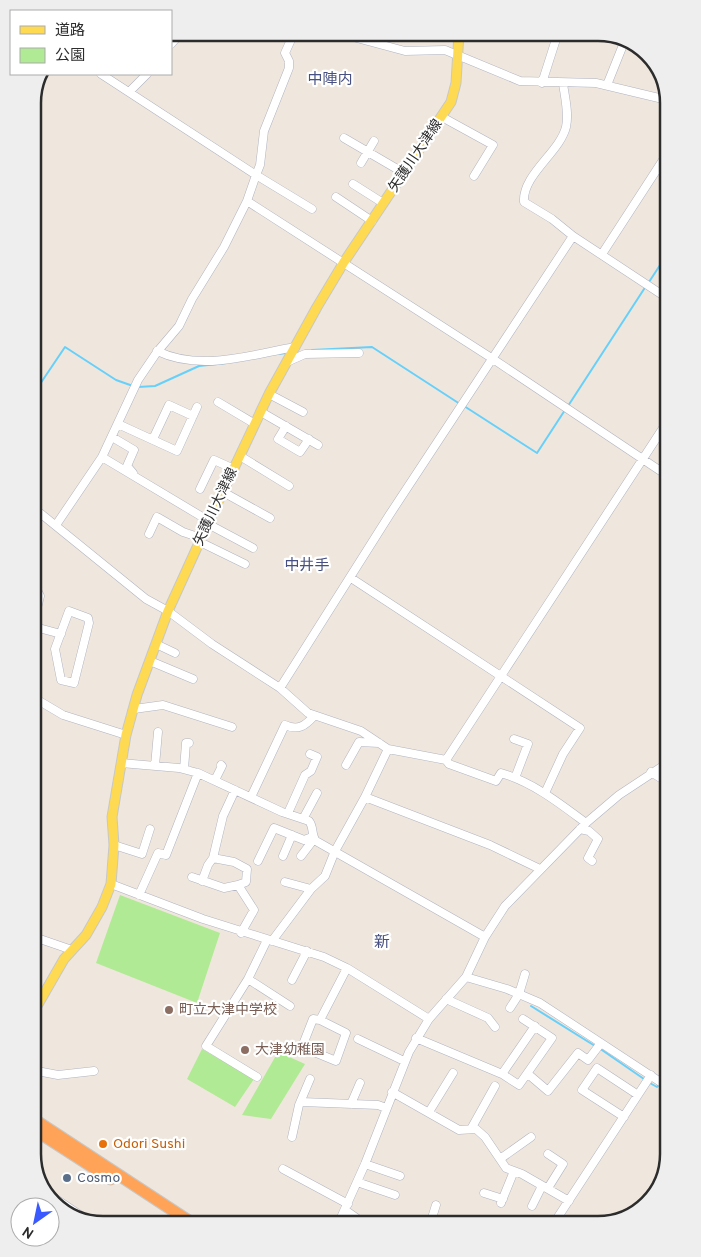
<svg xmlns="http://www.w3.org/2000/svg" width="701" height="1257" font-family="Overpass,'Noto Sans JP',sans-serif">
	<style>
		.green { fill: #b0ea94 }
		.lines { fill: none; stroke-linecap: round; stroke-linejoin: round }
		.stream { stroke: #66d0fa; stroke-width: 2 }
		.minor-casing { stroke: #b1b3c1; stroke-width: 9 }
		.major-casing { stroke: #c8c8c8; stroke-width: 11 }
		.highway-casing { stroke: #c8c8c8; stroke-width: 13 }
		.minor { stroke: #fff; stroke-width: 8 }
		.major { stroke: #fed952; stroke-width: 9 }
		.highway { stroke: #ffa358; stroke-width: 11 }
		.education-dot { fill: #8d6e63; stroke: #fff; stroke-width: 2 }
		.food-dot { fill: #e8710a; stroke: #fff; stroke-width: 2 }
		.service-dot { fill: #5c6f8a; stroke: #fff; stroke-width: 2 }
		.labels { text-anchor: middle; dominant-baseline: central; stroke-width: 4.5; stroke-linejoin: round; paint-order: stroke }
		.street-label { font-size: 14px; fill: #2c2c2c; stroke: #fff }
		.education-label { font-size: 14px; fill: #785e54; stroke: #fff; text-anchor: start }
		.food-label { font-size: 14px; fill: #c56008; stroke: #fff; text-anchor: start }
		.service-label { font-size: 14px; fill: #4e5e75; stroke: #fff; text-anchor: start }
		.neighbourhood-label { font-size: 15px; fill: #475081; stroke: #fff }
		.quarter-label { font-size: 16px; fill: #475081; stroke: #fff }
		.rim { fill: none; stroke: #2c2c2c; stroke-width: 2.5 }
	</style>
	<rect width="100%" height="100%" fill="#efe7dd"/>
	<path class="green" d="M120 895 220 933 197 1003 96 963Z
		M202 1049 254 1079 235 1107 187 1079Z
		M278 1052 305 1064 271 1119 242 1115Z"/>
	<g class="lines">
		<path class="stream" d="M649 282 664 259
			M312 350 372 347 460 404
			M277 354 287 353
			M138 387 155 386 199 366 226 363
			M34 393 65 347 116 380 133 386
			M464 406 537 453 565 410
			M568 406 646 286
			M531 1006 595 1046
			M599 1048 644 1079
			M662 1079 668 1070
			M648 1082 657 1087 660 1083"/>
		<g class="minor-casing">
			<path id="minor" d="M294 33 285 53 289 61V68L264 131 260 165 256 175 312 209
				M338 33 405 51 445 50 520 81 596 83 663 99
				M171 44 181 33
				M101 74 256 175 247 201 493 359 665 474
				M542 83 558 33
				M563 84C565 97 569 114 566 127 560 152 522 175 524 202L552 219 573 236 664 296
				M607 85 625 40
				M129 92 147 74
				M442 117 493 145 474 176
				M344 138 404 173
				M361 163 374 141
				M353 184 383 203
				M336 197 372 221
				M602 254 663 160
				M157 351C201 372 249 355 295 347
				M287 362 305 354 359 353
				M269 394 303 412
				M218 402 255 424
				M261 412 318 445
				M118 424 177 451 197 407
				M286 426 278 439 300 452 309 439
				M112 437 134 450 127 466 133 473
				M153 439 169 405 193 416
				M240 456 289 486
				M102 457 209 521
				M200 489 214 460 234 469
				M223 492 270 518
				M35 509 146 599 168 611 212 644 280 688 308 713 361 731 388 749 446 760 449 764 496 781 501 773C534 783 559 803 586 823
				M208 524 253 548
				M56 525 102 457 138 380 157 352 179 326 192 299 224 247 247 201
				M149 534 157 517 183 532 201 538
				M200 542 245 564
				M351 578 580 728 563 754 545 793
				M35 586 40 596 35 617
				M69 611 88 618 89 623 74 683 61 680 55 649Z
				M35 627 61 634
				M156 644 175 653
				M150 661 193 679
				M280 688 390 514 573 236
				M36 699 63 715 126 735
				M134 709 163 705 232 727
				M514 739 528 744 515 778
				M446 760 665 425
				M121 763 179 768 198 773 282 812 309 821C314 827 311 835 316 841L485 937
				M346 765 359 742 379 743
				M155 766 158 732
				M184 769 186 743H189
				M651 772 667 782
				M215 780 222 766 221 765
				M251 797 285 725C298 731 305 726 314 716
				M365 797 490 845 540 869
				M288 813 305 775 311 771 317 757 310 754
				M303 819 317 793
				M580 829 589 831 598 839 588 858 592 861
				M114 845 142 854 150 829
				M283 856 292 835
				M301 856 314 839
				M213 858 234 862 247 869 246 882 238 885 254 910 241 933
				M258 861 274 828 304 840 312 837
				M192 877 224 888 238 885
				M202 881 208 865 213 858 223 816 235 790
				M285 882 311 889
				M111 884 203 919 324 957 347 968 429 1019
				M139 895 158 853 166 855 198 773
				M37 938 72 950
				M267 940 248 979 290 1006
				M272 941 311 889 325 876 335 851 365 797 388 749
				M466 977 507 989 540 1003 668 1087
				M248 979 206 1046 257 1077
				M292 980 307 951
				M446 999 488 1018 495 1027
				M510 1008 519 994 525 974
				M320 1020 346 1033 336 1061 302 1047 313 1019 320 1020 347 968
				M416 1038 502 1074 519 1085 552 1038 523 1019
				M358 1039 404 1061
				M37 1071 58 1075 94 1071
				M502 1074 535 1026
				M528 1074 548 1091 578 1053 588 1060 601 1043
				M392 1092 459 1130 476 1129 485 1137 506 1168 522 1174 569 1201
				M302 1102 378 1105 386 1108
				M351 1104 360 1083
				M429 1112 453 1073
				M624 1117 582 1090 597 1068 638 1095
				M471 1129 495 1086
				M292 1137 299 1105 310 1079
				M500 1159 531 1137
				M365 1164 400 1176
				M283 1169 348 1204
				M357 1182 395 1195
				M548 1188 563 1164 548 1154
				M484 1193 503 1199
				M50 1195 89 1221
				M501 1203 514 1171
				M532 1206 542 1186
				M345 1210 362 1222
				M556 1220 651 1075
				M394 1221H401
				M431 1221 436 1205
				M339 1222 365 1164 409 1052 429 1019 466 977 485 937 505 906 586 823 619 795 666 764"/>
		</g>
		<g class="major-casing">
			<path id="major" d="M37 1006 64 959 86 935 102 907 111 884 114 845 112 817 126 735 137 695 168 611 209 521 269 394 317 307 344 262 451 102 456 83 459 33"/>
		</g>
		<g class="highway-casing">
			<path id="highway" d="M38 1122 192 1223
				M38 1132 111 1179"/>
		</g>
		<use href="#minor" class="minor"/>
		<use href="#major" class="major"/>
		<use href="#highway" class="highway"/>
	</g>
	<g class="education-dot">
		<circle cx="169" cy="1010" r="5"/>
		<circle cx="245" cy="1050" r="5"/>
	</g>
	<circle class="food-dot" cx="103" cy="1144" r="5"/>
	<circle class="service-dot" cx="67" cy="1178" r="5"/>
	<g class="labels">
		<g class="street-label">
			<text transform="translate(416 156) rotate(-56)">矢護川大津線</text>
			<text transform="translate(216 507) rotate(-65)">矢護川大津線</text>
		</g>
		<g class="education-label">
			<text x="179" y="1010">町立大津中学校</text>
			<text x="255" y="1050">大津幼稚園</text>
		</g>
		<g class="food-label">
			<text x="113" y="1144">Odori Sushi</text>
		</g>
		<g class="service-label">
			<text x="77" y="1178">Cosmo</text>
		</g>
		<g class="neighbourhood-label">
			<text x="330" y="80">中陣内</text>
			<text x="307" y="566">中井手</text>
		</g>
		<g class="quarter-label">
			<text x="382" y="943">新</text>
		</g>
	</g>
	<path d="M0 0H701V1257H0ZM103 41H598A62 62 0 0 1 660 103V1154A62 62 0 0 1 598 1216H103A62 62 0 0 1 41 1154V103A62 62 0 0 1 103 41Z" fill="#eee" fill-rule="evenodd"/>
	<path class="rim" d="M103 41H598A62 62 0 0 1 660 103V1154A62 62 0 0 1 598 1216H103A62 62 0 0 1 41 1154V103A62 62 0 0 1 103 41Z"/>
	<rect x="10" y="10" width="162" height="65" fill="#ffffff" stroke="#ababab"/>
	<rect x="20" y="26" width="25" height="8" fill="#fed952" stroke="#ababab"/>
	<text x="55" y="35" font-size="15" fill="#2c2c2c">道路</text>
	<rect x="20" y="48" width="25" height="15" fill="#b0ea94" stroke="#ababab"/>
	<text x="55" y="60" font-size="15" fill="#2c2c2c">公園</text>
	<g transform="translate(35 1222) rotate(213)"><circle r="24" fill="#ffffff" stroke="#ababab"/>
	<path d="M0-4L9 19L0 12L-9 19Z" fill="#3a5aff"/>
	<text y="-8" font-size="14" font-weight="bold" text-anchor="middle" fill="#2c2c2c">N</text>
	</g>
</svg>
